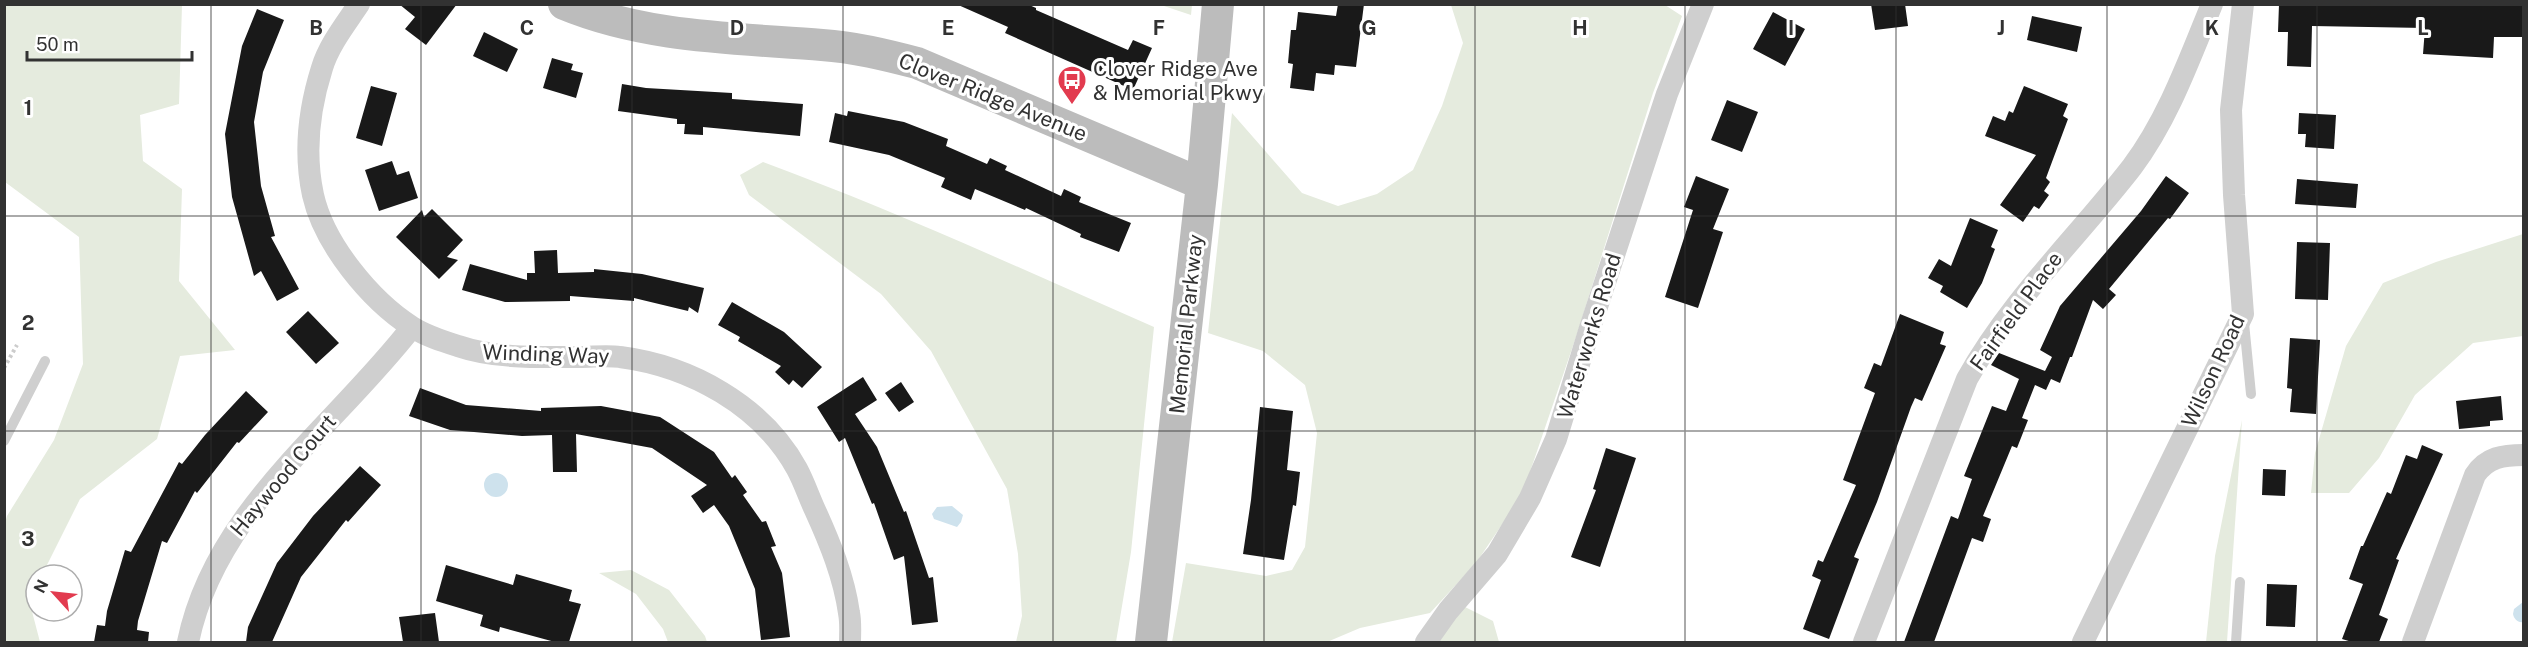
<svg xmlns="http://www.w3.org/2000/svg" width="2528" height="647" font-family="'Public Sans',sans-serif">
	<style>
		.green { fill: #e5ebde }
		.water { fill: #cee2ed }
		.building { fill: #191919 }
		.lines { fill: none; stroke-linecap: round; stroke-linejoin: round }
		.path { stroke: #ccc; stroke-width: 4; stroke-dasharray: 3 3; stroke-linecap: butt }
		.lane { stroke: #cfcfcf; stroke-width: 10 }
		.street { stroke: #cfcfcf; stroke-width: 22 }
		.secondary { stroke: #bcbcbc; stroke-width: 32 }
		.grid { fill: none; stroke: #323232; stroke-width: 1.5; stroke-opacity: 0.55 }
		.labels { text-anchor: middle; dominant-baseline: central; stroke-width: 6; stroke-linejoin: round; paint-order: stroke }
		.poi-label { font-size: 21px; fill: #323232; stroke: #fff; text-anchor: start }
		.street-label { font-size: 21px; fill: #323232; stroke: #fff }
		.grid-label { font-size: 20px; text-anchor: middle; font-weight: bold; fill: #323232; stroke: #fff; stroke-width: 6; stroke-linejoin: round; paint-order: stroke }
	</style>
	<rect width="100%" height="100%" fill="#fff"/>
	<path class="green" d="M5 4 182 5 179 104 140 115 143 161 182 189 179 281 235 350 180 356 157 439 80 499 42 575H36V586L29 600 40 642H5V523L7 516 54 440 83 364 79 237 5 182Z
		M1161 5H1192L1191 15Z
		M1451 5H1665L1682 16 1653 93 1576 337 1522 495 1476 563 1430 613 1360 628 1327 642H1172L1186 563 1266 576 1292 570 1305 547 1317 433 1305 385 1263 351 1208 333 1232 113 1302 193 1338 206 1377 194 1413 170 1442 106 1463 43Z
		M763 162C896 211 1024 270 1154 327L1131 552 1116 642H1016L1022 616 1018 554 1007 489 931 351 881 294 749 195 740 175Z
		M2523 234V336L2473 343 2415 395 2379 458 2349 493H2311L2315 453 2346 346 2383 283 2436 262Z
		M2242 420 2227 642H2206L2215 556Z
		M631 570 669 590 705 636 707 642H668L663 629 636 594 599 573Z
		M1463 606 1493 621 1499 642H1439Z"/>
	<path class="water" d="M484 485a12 12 0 1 1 24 0a12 12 0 1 1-24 0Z
		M952 506 963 515 961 522 957 527 934 519 932 514 937 507Z
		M2523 602V622C2518 623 2514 619 2513 614L2514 609Z"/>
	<path class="building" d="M399 4H457L426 45 405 29 415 17Z
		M956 4H1027L1036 8V10L1128 50 1133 40 1152 48 1133 90 1005 33 1008 27Z
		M1338 4H1364L1356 67 1335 65 1334 75 1316 73 1314 91 1290 88 1293 64 1288 63 1291 30H1296L1298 12 1336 16Z
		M1871 4H1905L1908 26 1875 30Z
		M2279 4H2523V37H2494L2493 58 2423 54 2425 28 2312 26 2311 67 2287 66 2288 32H2278Z
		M257 9 284 20 263 72 254 122 261 186 275 236 271 237 299 289 277 301 261 271 254 276 232 197 225 134 242 46Z
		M1773 12 1805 29 1785 66 1753 49Z
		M2032 16 2082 27 2077 52 2027 40Z
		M484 32 518 49 507 72 473 56Z
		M552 58 573 64 571 70 583 73 576 98 543 88Z
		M622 84 646 88 732 93V99L803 104 800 136 703 127V135L684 134 685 124H677V119L618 111Z
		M371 86 397 93 382 146 356 138Z
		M2024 86 2068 104 2063 116 2068 119 2046 178 2050 182 2044 191 2049 195 2039 209 2034 206 2023 222 2000 205 2036 155 1985 136 1993 116 2005 121 2009 111 2013 113Z
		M1727 100 1758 112 1742 152 1711 140Z
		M848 111 904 122 948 139 946 146 987 164 990 158 1007 166 1005 170 1061 196 1064 189 1081 197 1079 202 1131 223 1119 252 1080 237 1081 234 1026 208 1025 210 975 189 971 200 941 187 945 178 889 155 829 142 835 113 847 116Z
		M2299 113 2336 115 2334 149 2305 147 2306 134H2298Z
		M392 161 397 175 409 171 418 198 379 211 365 170Z
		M1696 176 1729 189 1713 229 1723 232 1698 308 1665 297 1693 210 1684 207Z
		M2166 176 2189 193 2170 219 2168 218 2109 289 2116 295 2103 309 2093 300 2072 357H2070L2060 383 2051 379 2046 390 2035 385 2022 418 2028 420 2017 448 2012 446 1983 516 1991 519 1983 542 1972 538 1934 642H1904L1951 516 1958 519 1972 479 1964 476 1992 406 2006 411 2019 379 1991 365 1999 353 2045 371 2052 357 2040 350 2060 306 2141 211Z
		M2297 179 2358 184 2356 208 2295 204Z
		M432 209 463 240 447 257 458 260 439 279 396 237 422 210 424 217Z
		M1970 218 1998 230 1991 247 1995 249 1982 283 1967 308 1940 292 1943 286 1928 278 1939 259 1951 266Z
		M2297 242 2330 243 2328 300 2295 299Z
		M557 250 558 273 594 272V269L642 274 704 288 698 313 689 307 688 311 634 298V301L570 296V301L505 302 462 290 470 264 527 280V273H535L534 251Z
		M732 302 784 332 822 367 802 388 793 380 789 385 775 372 781 366 738 341 740 337 718 325Z
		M308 311 339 343 316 364 286 332Z
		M1900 314 1944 332 1940 344 1946 346 1922 401 1915 398 1911 407 1877 502 1854 557 1859 559 1829 639 1803 629 1821 580 1812 576 1818 560 1823 562 1856 485 1843 480 1875 393 1864 388 1874 363 1881 366Z
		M2290 338 2320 340 2316 414 2290 412 2292 389 2287 388Z
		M863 377 877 400 855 414 877 447 904 512 906 511 929 578 933 577 938 622 912 625 904 556 894 560 874 503 872 504 845 438 839 442 817 407Z
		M901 382 914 402 899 412 885 393Z
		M420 388 466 405 541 411V408L601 406 660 417 714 452 732 478 735 475 747 492 743 495 762 522 766 521 776 546 771 547 782 573 790 637 761 640 755 589 729 526 714 505 703 513 691 496 707 485 652 448 576 434 577 472H553L552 435 522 436 450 430 409 416Z
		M246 391 268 412 239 443 237 442 197 493 195 491 167 543 162 541 138 621 137 630 149 632 148 642H94L97 625 105 626 107 611 125 550 131 552 179 462 182 464 205 435Z
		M2501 396 2503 420 2490 421V426L2459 429 2456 401Z
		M1260 407 1293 411 1287 470 1300 472 1296 506 1293 505 1284 560 1243 554 1251 500Z
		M2422 445 2443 454 2396 559 2399 560 2379 615 2388 619 2379 642H2352L2342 639 2363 584 2349 579 2361 546H2363L2387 492 2391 494 2406 455 2417 459Z
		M1606 448 1636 458 1600 567 1571 557 1596 490 1593 489Z
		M360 466 381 485 348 522 346 520 301 577 272 642H246L248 627 277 563 313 516Z
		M2263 469 2286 470 2285 496 2262 495Z
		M446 565 513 585 516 574 572 590 569 601 581 604 569 642H555L500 627 499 632 480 626 483 615 436 601Z
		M2267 584 2297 585 2295 627 2266 626Z
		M435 613 439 642H403L399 617Z"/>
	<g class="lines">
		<path class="path" d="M4 368 17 345"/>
		<path class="lane" d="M2244 323 2251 394
			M4 441 45 361
			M2236 642 2240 582"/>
		<path class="street" d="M359 4C345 25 329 45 322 68 309 109 304 153 313 195 324 244 370 300 412 327 426 336 442 341 458 346 496 359 541 357 580 357 593 357 607 355 620 357 690 366 762 405 797 469 804 482 809 497 815 510 830 543 844 577 849 613 851 623 850 633 850 642
			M188 642C215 510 333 429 412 327
			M1426 642 1448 611 1497 554 1530 498 1556 439 1590 328 1667 94 1703 4
			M1864 642 1967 379C2011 300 2077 238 2132 167 2168 119 2189 60 2212 4
			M2083 642 2243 314 2234 195 2231 110 2243 4
			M2413 642 2475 475C2487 457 2503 455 2524 455"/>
		<path class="secondary" d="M564 4C646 38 736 38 822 45 854 47 886 55 917 63L1202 184
			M1151 642 1202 184 1218 4"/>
	</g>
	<path class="grid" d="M211 4V642M421 4V642M632 4V642M843 4V642M1053 4V642M1264 4V642M1475 4V642M1685 4V642M1896 4V642M2107 4V642M2317 4V642M4 216H2524M4 431H2524"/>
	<defs>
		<g id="bus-pin" transform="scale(1.5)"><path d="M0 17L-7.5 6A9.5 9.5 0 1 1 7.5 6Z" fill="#e23b4f" stroke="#fff"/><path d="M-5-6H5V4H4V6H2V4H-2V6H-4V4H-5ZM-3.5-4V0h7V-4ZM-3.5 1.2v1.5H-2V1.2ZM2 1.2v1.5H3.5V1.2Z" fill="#fff"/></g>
	</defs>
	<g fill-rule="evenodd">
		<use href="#bus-pin" x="1072" y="80"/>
	</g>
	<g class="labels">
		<g class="poi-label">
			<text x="1093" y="68">Clover Ridge Ave<tspan x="1093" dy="24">&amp; Memorial Pkwy</tspan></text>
		</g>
		<g class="street-label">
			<text transform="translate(993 97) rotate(22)">Clover Ridge Avenue</text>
			<text transform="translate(2016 311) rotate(-54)">Fairfield Place</text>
			<text transform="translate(1186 324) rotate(-84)">Memorial Parkway</text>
			<text transform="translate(1589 336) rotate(-73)">Waterworks Road</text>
			<text transform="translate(546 354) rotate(2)">Winding Way</text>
			<text transform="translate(2213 371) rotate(-65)">Wilson Road</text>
			<text transform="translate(283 475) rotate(-50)">Haywood Court</text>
		</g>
	</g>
	<g class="grid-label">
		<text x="316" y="35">B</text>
		<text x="527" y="35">C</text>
		<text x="737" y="35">D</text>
		<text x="948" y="35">E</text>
		<text x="1159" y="35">F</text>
		<text x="1369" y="35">G</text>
		<text x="1580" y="35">H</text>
		<text x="1791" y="35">I</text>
		<text x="2001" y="35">J</text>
		<text x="2212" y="35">K</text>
		<text x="2423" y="35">L</text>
		<text x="28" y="115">1</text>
		<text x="28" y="330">2</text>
		<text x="28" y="546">3</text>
	</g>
	<rect width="2528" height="647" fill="none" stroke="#323232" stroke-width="12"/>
	<g transform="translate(54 593) rotate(297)"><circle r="28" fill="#ffffff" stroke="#adadad" stroke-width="1.5"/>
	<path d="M0-4.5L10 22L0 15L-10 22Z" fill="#e23b4f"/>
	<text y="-9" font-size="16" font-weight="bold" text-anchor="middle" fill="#323232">N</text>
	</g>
	<path d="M27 51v9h165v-9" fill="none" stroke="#323232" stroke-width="3"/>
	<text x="36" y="51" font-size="18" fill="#323232" stroke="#ffffff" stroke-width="4.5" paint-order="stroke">50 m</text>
</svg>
